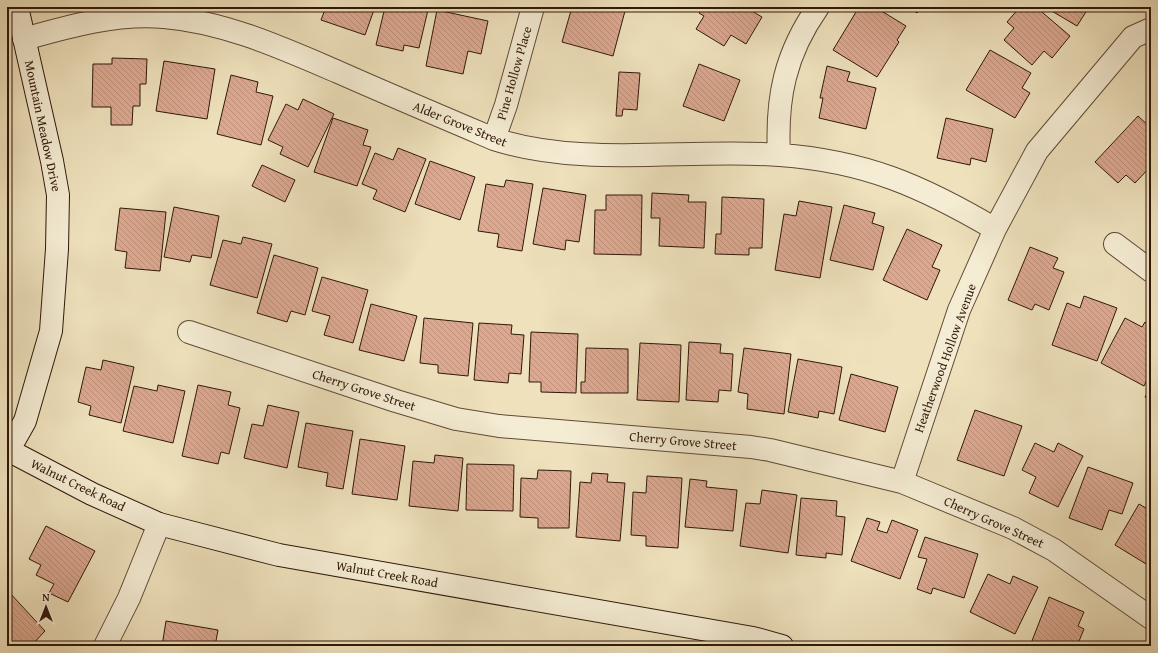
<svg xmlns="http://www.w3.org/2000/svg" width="1158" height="653" font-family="'Gentium Book Plus',serif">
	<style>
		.building { fill: url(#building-back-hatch); stroke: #30180a }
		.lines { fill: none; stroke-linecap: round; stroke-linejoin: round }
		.street-casing { stroke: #604a36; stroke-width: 24 }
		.secondary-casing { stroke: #30180a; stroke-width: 24 }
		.street { stroke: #f4ecd3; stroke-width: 22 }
		.secondary { stroke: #f4ecd3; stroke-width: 22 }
		.labels { text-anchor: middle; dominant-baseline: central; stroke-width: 4; stroke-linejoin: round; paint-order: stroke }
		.street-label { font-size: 13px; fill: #30180a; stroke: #f4ecd3 }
	</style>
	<defs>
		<pattern id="building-back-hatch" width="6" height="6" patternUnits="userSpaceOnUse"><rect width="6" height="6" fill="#dca890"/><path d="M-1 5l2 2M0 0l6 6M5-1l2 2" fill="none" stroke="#bd907b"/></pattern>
	</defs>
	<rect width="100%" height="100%" fill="#eee1bc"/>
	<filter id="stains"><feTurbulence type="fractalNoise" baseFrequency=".005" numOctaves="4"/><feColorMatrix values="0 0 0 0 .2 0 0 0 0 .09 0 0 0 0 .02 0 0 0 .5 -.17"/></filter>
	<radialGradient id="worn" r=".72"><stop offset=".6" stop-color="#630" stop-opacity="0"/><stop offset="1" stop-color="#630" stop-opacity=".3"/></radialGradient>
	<path class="building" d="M326 7H375L365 35 321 20Z
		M385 7H420V8L428 10 419 48 404 45 403 51 376 45Z
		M572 7H609L625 11 613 56 562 42Z
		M703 7H745L762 17 746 44 731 35 724 46 696 29 704 16 699 13Z
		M859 7H875L906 26 897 40 899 42 877 77 833 50Z
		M909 7H922L917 13Z
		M1020 7H1036L1070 36 1052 58 1044 51 1032 65 1004 40 1014 28 1007 22Z
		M1045 7H1089L1077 26Z
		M437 10 488 21 481 54 468 51 463 74 426 66Z
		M990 50 1031 73 1022 88 1030 93 1015 118 966 90Z
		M112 58 147 59 146 84H140V106H133L132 125H111V107H92L93 64H112Z
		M164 61 215 69 207 119 156 111Z
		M699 64 740 80 724 121 683 106Z
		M827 66 850 72 847 81 876 88 866 129 819 118 823 98H820Z
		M619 72 640 73 637 110 623 109 622 116H616Z
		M231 75 258 82 256 92 273 96 261 145 217 134Z
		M303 99 334 114 308 167 280 154 283 147 268 140 286 104 298 110Z
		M1138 116 1151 128V166L1135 183 1126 175 1118 183 1095 162Z
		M333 118 368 130 363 145 371 147 357 186 314 172Z
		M946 118 993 129 986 162 971 158 970 165 937 158Z
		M398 148 426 159 405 212 373 199 377 190 362 184 375 153 393 160Z
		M430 161 475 177 460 220 415 204Z
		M262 165 295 180 285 202 252 186Z
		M506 180 533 184 522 251 497 247 499 234 478 231 486 184 504 187Z
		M543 188 586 195 579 242 566 240 565 250 533 244Z
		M652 193 689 195 688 202H706L704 248 659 246 660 218H651Z
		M606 195H642L641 255 594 254 595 210H606Z
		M722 197 764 199 762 248H749V255L715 254 716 234H721Z
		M799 201 832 207 820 278 775 270 784 214 796 216Z
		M844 205 875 213 872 223 884 227 873 270 830 260Z
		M174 207 219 216 211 258 192 255 190 262 164 257Z
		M120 208 166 212 160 271 125 268 127 252 115 250Z
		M907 229 942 245 932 267 940 270 927 300 883 280Z
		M243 237 272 244 257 298 210 285 223 240 241 244Z
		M1030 247 1058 258 1053 268 1064 272 1049 310 1035 304 1032 310 1008 300Z
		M274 255 318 268 305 315 291 311 287 322 257 313Z
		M322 277 368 290 353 343 324 335 330 316 312 311Z
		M1084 296 1117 308 1097 361 1052 345 1067 303 1080 308Z
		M371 304 417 316 404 361 359 350Z
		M424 318 473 323 468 376 438 373V365L420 363Z
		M1125 318 1142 327 1145 322 1151 326V372L1144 386 1101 363Z
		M479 323 512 325 511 334 524 335 521 374 509 373 508 383 474 380Z
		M531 332 578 334 576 393 541 392V382H529Z
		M689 342 721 344 720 353 733 354 731 391 719 390 718 402 686 400Z
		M640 343 681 345 679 402 637 400Z
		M586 348 628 349V393H581V382H585Z
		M744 348 791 354 784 414 747 409 748 394 738 392Z
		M798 359 842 367 834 414 819 411 818 418 788 412Z
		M103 360 134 367 121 423 89 415 91 406 78 402 86 367 101 370Z
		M851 374 898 387 885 432 839 420Z
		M158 385 185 391 173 443 123 431 134 386 157 391Z
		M198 385 231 392 228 405 240 408 229 454 221 452 218 464 182 456Z
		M1151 387V401L1145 397Z
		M268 405 299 412 287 468 244 458 252 424 263 426Z
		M975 410 1022 426 1004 476 957 460Z
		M306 423 353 431 343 489 326 486 328 473 298 467Z
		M360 439 405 446 397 500 352 494Z
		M1035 443 1054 452 1058 443 1083 456 1058 507 1029 493 1036 477 1022 470Z
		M435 455 463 458 458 511 409 506 413 461 434 463Z
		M467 464 514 465 513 511 466 510Z
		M1088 467 1133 483 1122 514 1109 510 1102 530 1069 518Z
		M538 470 571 471 569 528H538V518L520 517 521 478 537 479Z
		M592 473 608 474 607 482 625 483 620 541 576 537 580 482 591 483Z
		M647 476 682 478 678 548 646 546V536L631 535 633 492 646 493Z
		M690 479 707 481 706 487 737 490 733 531 685 527Z
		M762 490 797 495 788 553 740 546 746 503 760 504Z
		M801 498 837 501 836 516 845 517 842 555 826 553V558L796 555Z
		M1139 504 1151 511V567L1115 545Z
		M867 518 880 522 877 530 887 533 892 520 918 530 900 579 851 561Z
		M46 526 95 551 68 602 49 593 54 584 36 575 41 565 29 559Z
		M925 537 978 554 964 598 933 588 931 594 917 589 927 559 918 557Z
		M988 574 1010 584 1013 576 1038 587 1015 634 970 612Z
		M8 591 45 631 31 646H7V592Z
		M1049 597 1084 612 1078 626 1084 629 1077 646H1030Z
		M166 621 218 630 215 646H162Z"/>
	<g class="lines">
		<g class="street-casing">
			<path id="street" d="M24 39C70 26 116 13 164 17 225 22 282 48 338 72 390 95 442 117 494 139 583 168 688 148 780 155 865 161 922 186 995 229
				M494 139 506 105 533 7
				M779 155C776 98 785 54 818 7
				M1115 244 1151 271
				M189 332 396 401 456 419 499 426 751 447 770 450 902 482 1013 528 1054 550 1151 618
				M902 482 959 310 995 229 1037 151 1133 37 1151 29
				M105 646 129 598 159 524"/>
		</g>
		<g class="secondary-casing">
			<path id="secondary" d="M8 450 92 494 159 524 279 555 753 638 782 646
				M7 453 25 421 51 331 57 249 58 195 52 161 17 7"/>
		</g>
		<use href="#street" class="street"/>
		<use href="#secondary" class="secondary"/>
	</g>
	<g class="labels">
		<g class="street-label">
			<text transform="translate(514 73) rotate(-74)">Pine Hollow Place</text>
			<text transform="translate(460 124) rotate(22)">Alder Grove Street</text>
			<text transform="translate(43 126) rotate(78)">Mountain Meadow Drive</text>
			<text transform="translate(945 358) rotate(-70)">Heatherwood Hollow Avenue</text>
			<text transform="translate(364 390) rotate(18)">Cherry Grove Street</text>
			<text transform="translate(683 441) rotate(5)">Cherry Grove Street</text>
			<text transform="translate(78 485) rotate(26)">Walnut Creek Road</text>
			<text transform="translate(994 522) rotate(24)">Cherry Grove Street</text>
			<text transform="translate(387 574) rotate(10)">Walnut Creek Road</text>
		</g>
	</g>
	<rect width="1158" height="653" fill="none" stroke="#eee1bc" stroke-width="24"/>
	<rect x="8" y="8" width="1142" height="637" fill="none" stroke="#30180a" stroke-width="2"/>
	<rect x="12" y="12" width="1134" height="629" fill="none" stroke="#30180a"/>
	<g transform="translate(46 607)" stroke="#f4ecd3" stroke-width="3" paint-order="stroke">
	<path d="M0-3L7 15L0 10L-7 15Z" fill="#30180a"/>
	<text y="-6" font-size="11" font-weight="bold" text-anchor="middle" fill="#30180a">N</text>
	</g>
	<rect width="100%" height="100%" filter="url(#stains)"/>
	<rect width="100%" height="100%" fill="url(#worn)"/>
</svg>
